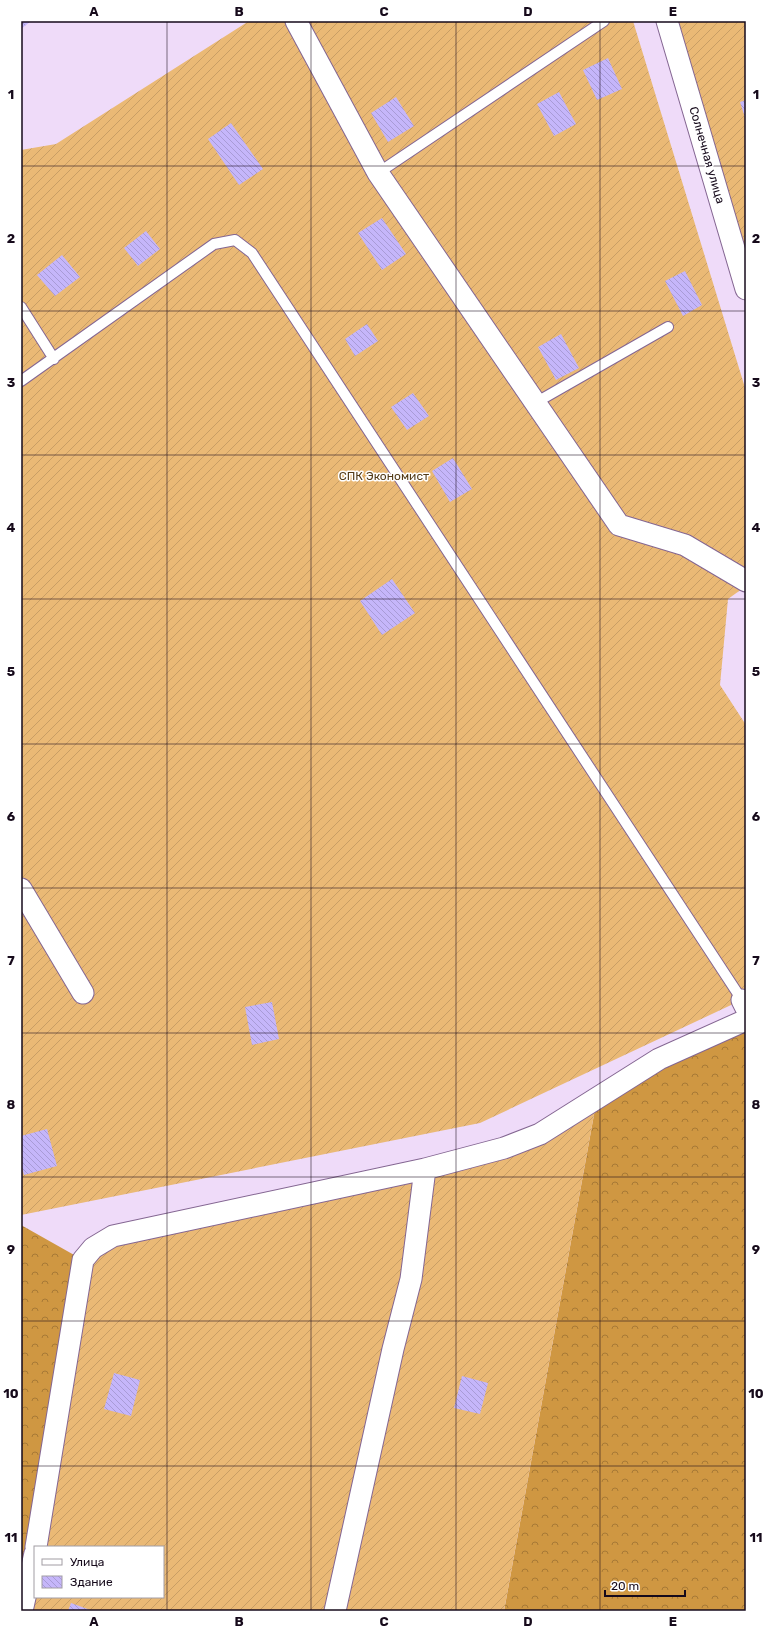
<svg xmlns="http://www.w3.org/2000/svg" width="767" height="1632" font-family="Rubik,sans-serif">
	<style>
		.forest { fill: url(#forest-crowns) }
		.garden { fill: url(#garden-furrows) }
		.building { fill: url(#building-back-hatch) }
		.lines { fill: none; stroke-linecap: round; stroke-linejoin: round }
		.service-casing { stroke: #846692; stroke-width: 12 }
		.minor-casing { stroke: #846692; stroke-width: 23 }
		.service { stroke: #fff; stroke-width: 10 }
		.minor { stroke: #fff; stroke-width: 21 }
		.grid { fill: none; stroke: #160a1b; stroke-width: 1; stroke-opacity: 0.55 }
		.labels { text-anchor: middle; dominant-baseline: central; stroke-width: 3; stroke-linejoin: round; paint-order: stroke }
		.street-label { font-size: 12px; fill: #160a1b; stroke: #fff }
		.park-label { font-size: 12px; fill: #533b18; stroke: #fff }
		.neatline { fill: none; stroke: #160a1b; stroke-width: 1.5 }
		.grid-label { font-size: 13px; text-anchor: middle; font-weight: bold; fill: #160a1b }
	</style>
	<defs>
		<pattern id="forest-crowns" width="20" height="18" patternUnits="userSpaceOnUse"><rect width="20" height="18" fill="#cf9742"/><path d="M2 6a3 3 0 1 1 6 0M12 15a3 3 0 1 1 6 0" fill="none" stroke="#a77936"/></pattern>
		<pattern id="garden-furrows" width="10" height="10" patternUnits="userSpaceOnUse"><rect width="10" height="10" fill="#eab975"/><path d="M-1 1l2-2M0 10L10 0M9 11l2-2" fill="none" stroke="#c89e65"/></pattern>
		<pattern id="building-back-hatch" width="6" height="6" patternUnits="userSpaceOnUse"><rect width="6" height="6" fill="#c5b6fa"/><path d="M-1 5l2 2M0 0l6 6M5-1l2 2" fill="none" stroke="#a89bd6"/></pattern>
	</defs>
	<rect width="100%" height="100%" fill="#efdbf9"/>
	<path class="forest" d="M746 1020V1611H504L597 1098Z
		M21 1225 83 1260 21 1611Z"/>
	<path class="garden" d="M249 21H633L746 391V586L728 599 720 685 746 725V998L480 1123 21 1215V150L56 144Z
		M667 21H746V289Z
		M597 1098 504 1611H22L35 1597H163V1547H36L93 1248 504 1148Z"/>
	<path class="building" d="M21 21H31L21 29Z
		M608 58 622 89 597 100 583 70Z
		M559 92 576 124 554 136 537 104Z
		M396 97 414 126 388 142 371 113Z
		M746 100V121L740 102Z
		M231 123 263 169 239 185 208 139Z
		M382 218 406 254 382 270 358 233Z
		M146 231 160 249 138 266 124 248Z
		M62 255 80 277 55 296 37 275Z
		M685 271 702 305 683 316 665 281Z
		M367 324 378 341 355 356 345 339Z
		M561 334 579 368 556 380 538 347Z
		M413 393 429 416 407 430 391 407Z
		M453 458 472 489 450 502 432 471Z
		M392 579 415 613 382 635 360 601Z
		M272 1002 279 1039 252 1045 245 1007Z
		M47 1129 57 1166 24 1175 21 1165V1136Z
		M114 1373 140 1380 131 1416 104 1409Z
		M462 1376 488 1383 480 1414 454 1408Z
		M71 1603 93 1611H68Z"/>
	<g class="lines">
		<g class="service-casing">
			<path id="service" d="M378 173 604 21
				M21 307 54 359
				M21 381 214 244 235 240 252 253 742 1000
				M535 403 668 327"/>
		</g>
		<g class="minor-casing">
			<path id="minor" d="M296 21 378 173 619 525 685 545 746 581
				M667 21 746 289
				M21 889 83 993
				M742 1000 746 1008
				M36 1547 83 1260 93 1248 113 1236 425 1169
				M22 1611 35 1553
				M335 1611 393 1349 411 1279 425 1169 504 1148 540 1134 659 1059 746 1020"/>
		</g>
		<use href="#service" class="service"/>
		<use href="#minor" class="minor"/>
	</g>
	<path class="grid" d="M167 21V1611M311 21V1611M456 21V1611M600 21V1611M21 166H746M21 311H746M21 455H746M21 599H746M21 744H746M21 888H746M21 1033H746M21 1177H746M21 1321H746M21 1466H746"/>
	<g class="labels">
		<g class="street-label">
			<text transform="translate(707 155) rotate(74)">Солнечная улица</text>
		</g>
		<g class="park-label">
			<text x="384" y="476">СПК Экономист</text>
		</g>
	</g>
	<rect width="767" height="1632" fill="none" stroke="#ffffff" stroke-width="44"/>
	<rect x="34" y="1546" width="130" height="52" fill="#ffffff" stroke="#a29da4"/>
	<rect x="42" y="1559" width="20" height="6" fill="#ffffff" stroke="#a29da4"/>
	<text x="70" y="1566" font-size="12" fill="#160a1b">Улица</text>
	<rect x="42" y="1576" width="20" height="12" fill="url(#building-back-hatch)" stroke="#a29da4"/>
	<text x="70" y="1586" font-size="12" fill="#160a1b">Здание</text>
	<path d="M605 1590v6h80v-6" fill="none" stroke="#160a1b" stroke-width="2"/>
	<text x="611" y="1590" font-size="12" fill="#160a1b" stroke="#ffffff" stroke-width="3" paint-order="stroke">20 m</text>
	<rect x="22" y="22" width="723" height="1588" class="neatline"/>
	<g class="grid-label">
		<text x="94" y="16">A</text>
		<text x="239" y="16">B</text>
		<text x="384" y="16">C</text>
		<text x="528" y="16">D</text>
		<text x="673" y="16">E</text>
		<text x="11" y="99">1</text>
		<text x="756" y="99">1</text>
		<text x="11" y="243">2</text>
		<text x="756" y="243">2</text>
		<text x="11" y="387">3</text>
		<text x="756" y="387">3</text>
		<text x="11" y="532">4</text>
		<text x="756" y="532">4</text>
		<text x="11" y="676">5</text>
		<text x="756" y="676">5</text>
		<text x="11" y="821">6</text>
		<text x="756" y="821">6</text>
		<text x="11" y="965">7</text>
		<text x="756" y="965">7</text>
		<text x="11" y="1109">8</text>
		<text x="756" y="1109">8</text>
		<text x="11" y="1254">9</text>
		<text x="756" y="1254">9</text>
		<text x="11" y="1398">10</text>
		<text x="756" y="1398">10</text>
		<text x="11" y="1542">11</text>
		<text x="756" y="1542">11</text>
		<text x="94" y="1626">A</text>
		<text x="239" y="1626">B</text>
		<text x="384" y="1626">C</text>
		<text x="528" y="1626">D</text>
		<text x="673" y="1626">E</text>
	</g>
</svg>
